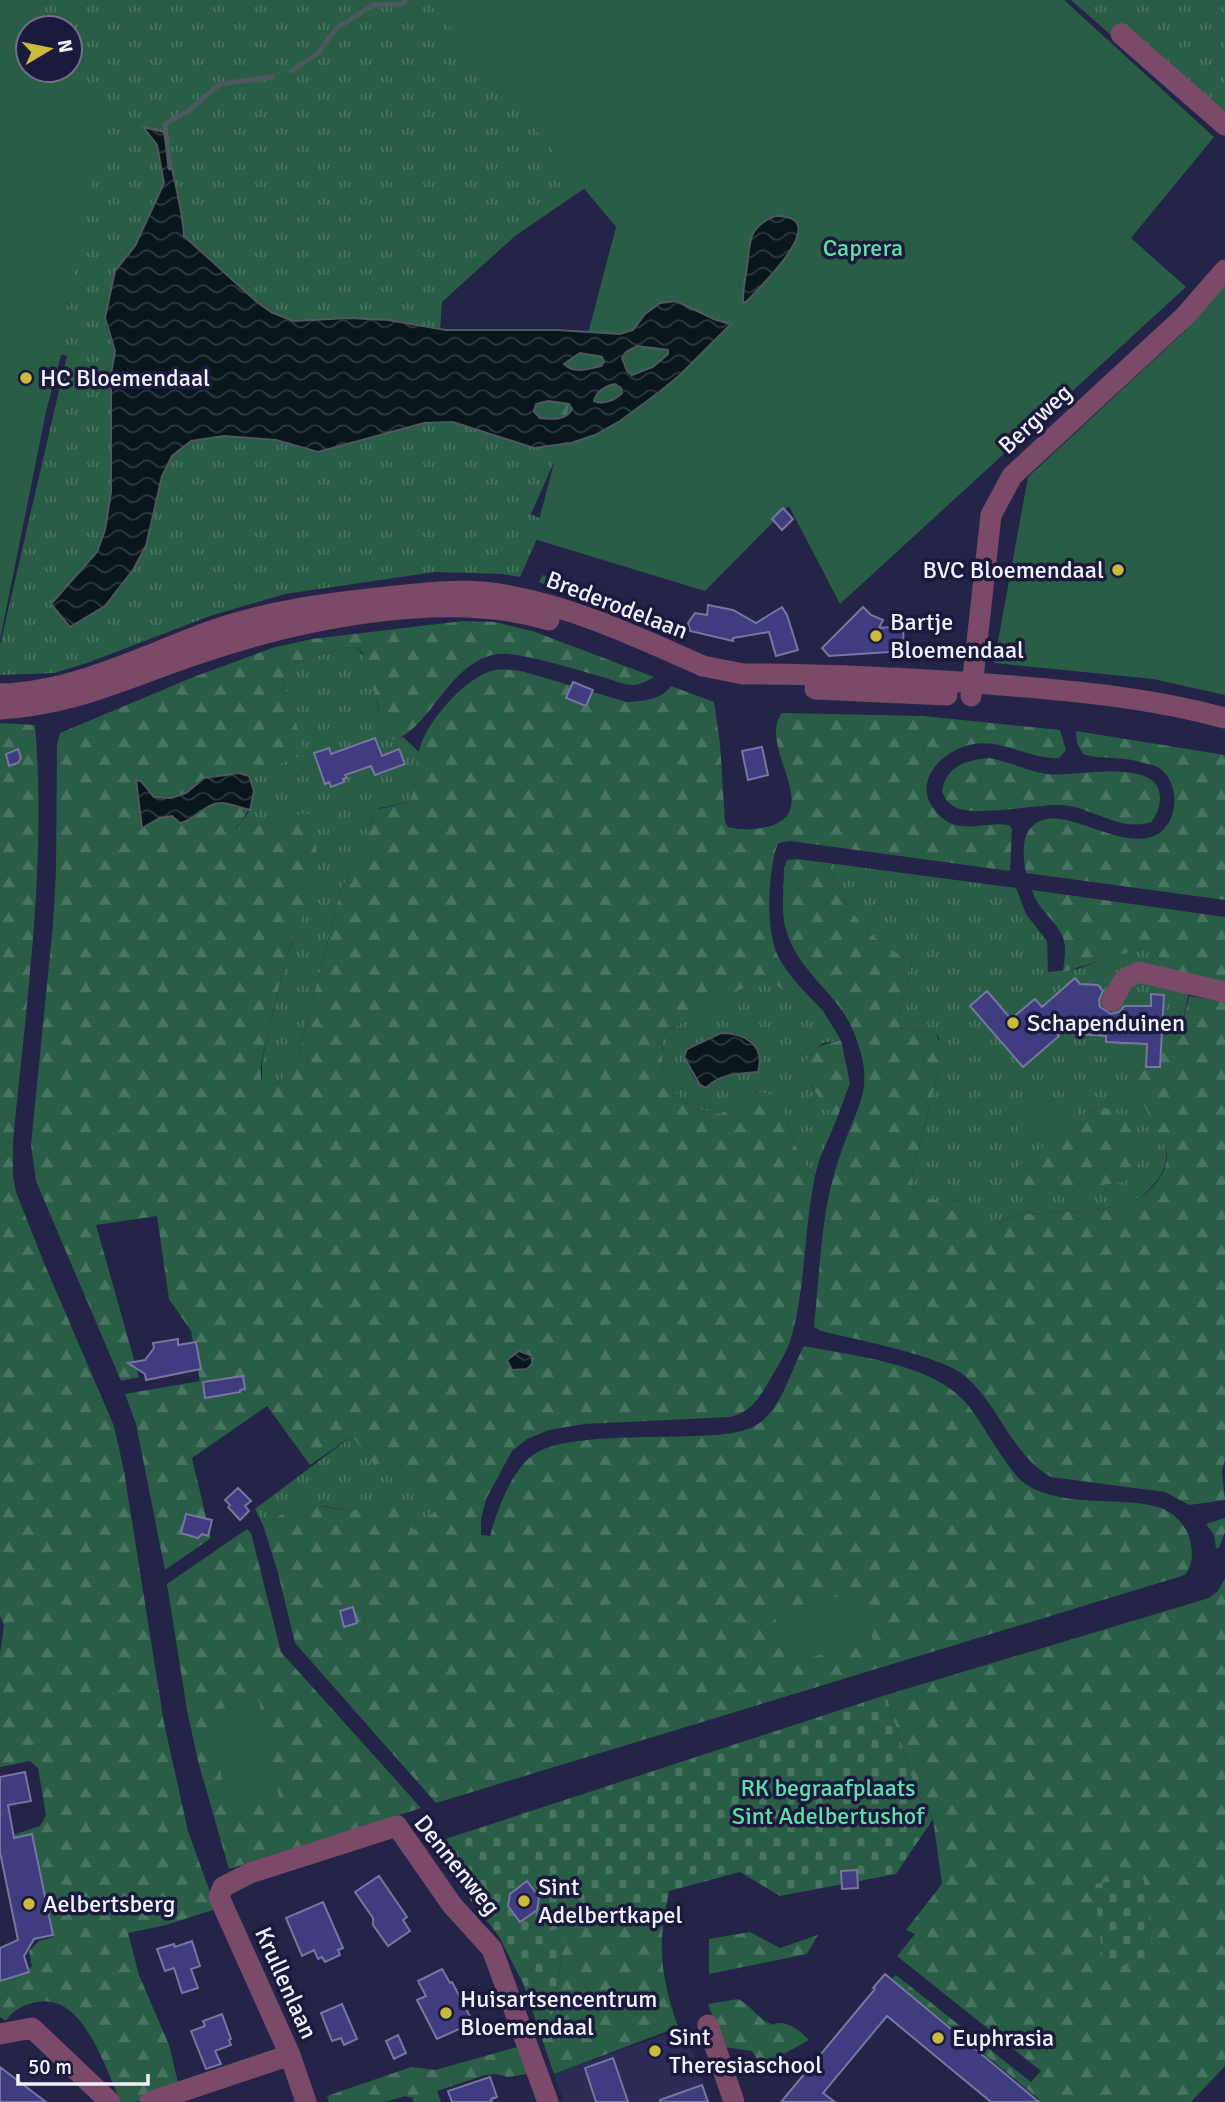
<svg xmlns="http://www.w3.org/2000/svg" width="1225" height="2102" font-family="Signika,sans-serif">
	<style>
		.built { fill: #2d2c56 }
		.grass { fill: url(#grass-tufts); fill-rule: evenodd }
		.forest { fill: url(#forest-firs) }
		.cemetery { fill: url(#cemetery-stones) }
		.park { fill: #295d46 }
		.water { fill: url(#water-waves); stroke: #4e585f; stroke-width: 2; fill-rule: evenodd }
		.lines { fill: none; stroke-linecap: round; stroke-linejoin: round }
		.stream { stroke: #4e585f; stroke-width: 5 }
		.building { fill: #3f3c7f; stroke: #7577a1; stroke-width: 2 }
		.minor { stroke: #7a4a68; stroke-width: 21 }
		.poi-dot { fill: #caba3a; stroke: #1b1a3d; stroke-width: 2.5 }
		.labels { text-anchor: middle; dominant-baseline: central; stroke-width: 7; stroke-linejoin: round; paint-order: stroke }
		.park-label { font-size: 24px; fill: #60dfa8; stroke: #1b1a3d }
		.poi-label { font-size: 24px; fill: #f0f1fb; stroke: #1b1a3d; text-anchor: start }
		.street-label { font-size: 24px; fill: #f0f1fb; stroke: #1b1a3d }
	</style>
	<defs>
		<pattern id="grass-tufts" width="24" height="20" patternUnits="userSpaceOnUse" patternTransform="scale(1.75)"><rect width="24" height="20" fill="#295d46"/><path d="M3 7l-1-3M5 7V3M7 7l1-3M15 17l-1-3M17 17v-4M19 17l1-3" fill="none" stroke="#487562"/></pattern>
		<pattern id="forest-firs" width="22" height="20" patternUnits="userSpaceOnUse" patternTransform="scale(1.75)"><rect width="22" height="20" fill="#295d46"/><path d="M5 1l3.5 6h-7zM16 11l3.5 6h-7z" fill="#487562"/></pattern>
		<pattern id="cemetery-stones" width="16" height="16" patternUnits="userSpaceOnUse" patternTransform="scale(1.75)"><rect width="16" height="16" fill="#295d46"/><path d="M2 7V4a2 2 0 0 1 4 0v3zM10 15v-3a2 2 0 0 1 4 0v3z" fill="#487562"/></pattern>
		<pattern id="water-waves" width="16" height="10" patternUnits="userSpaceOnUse" patternTransform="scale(1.75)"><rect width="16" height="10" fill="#09171c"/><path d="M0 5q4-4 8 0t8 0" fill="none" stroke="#2d393e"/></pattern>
	</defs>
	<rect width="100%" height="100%" fill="#242448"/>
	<path class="built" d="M684 2028 710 2102H564L554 2074Z"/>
	<path class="grass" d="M0 0H691L588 186 515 236 442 302 440 329 388 320 293 321 271 312 257 302 184 236C183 201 170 167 164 132L157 145 164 183 135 246 115 271 110 294 106 327 115 351 111 374V492L105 530 97 552 52 604 71 626 119 590 133 570 146 546 162 476 172 456 191 441 224 436 276 440 318 452 424 423 453 422 486 433 561 446 531 514 545 521 520 577 502 574 435 572 285 594 210 616 87 663 54 673 0 675V645L67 356 26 346 70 70V28H28Z
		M1071 0H1225V135Z
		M355 647C373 660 372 689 379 709 383 719 388 730 393 740L403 737 419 752 412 801 380 808 372 819 370 834 363 855 350 872 340 893 298 1057C290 1070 279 1092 262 1083V1060L285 962 304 909 316 855 244 830 234 832 250 810 249 776 290 707 283 678 293 664 342 648Z
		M828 863 1016 888 1026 914 1047 941 1048 972 1078 969 1114 955 1142 948 1154 952 1190 985 1181 1031 1162 1033 1160 1022C1146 1034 1133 1043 1130 1063 1125 1105 1193 1141 1154 1184 1148 1191 1138 1201 1129 1203 1094 1214 1053 1211 1017 1215L1005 1220 988 1232 959 1200 930 1201 914 1190 912 1175 939 1069V1038L934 1031 903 1030C893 1016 904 999 908 985 910 977 910 969 912 961 866 938 846 911 828 863ZM1100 1107 1039 1151 1081 1115Z
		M765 976 794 999 823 1011 841 1040 823 1043 809 1055 812 1087 836 1121 820 1158 815 1176 807 1167 796 1147 780 1103 768 1094 752 1092 720 1114C691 1111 670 1097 663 1067 661 1057 663 1043 663 1033ZM721 1033H735L751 1040 736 1074 713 1081 706 1088C690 1081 688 1064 687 1049Z
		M352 1436 393 1455 435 1511 414 1531 403 1513 369 1505 350 1511 324 1506 287 1511 263 1525 255 1509Z"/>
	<path class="forest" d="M580 353 592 354 579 370 567 368 563 364Z
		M548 401 569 404 572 409C566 421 552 419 540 418L534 412 537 404Z
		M543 575 683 630 687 640 539 582Z
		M463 621 495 622 535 632 654 677C647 681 642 684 634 685 624 685 612 680 603 677 580 671 519 651 498 654 448 661 430 731 393 740L387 735 362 652 356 647 342 648 293 664 283 679 305 754 249 776C257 801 249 810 235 831L307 813C333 859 298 918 285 963 279 985 274 1008 269 1031 265 1047 258 1066 262 1083 279 1092 290 1070 298 1057L340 893 350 872 363 855 375 810 412 801C414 783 415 765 420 747 428 721 462 682 488 672 498 668 510 670 521 671L627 702C642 701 662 700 671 686L714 702 720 743 725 822 728 827C741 830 753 830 766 827 827 813 756 746 782 713L923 716 1060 730 1066 750 1059 758C1030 760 1004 739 974 744 946 748 911 779 934 809 937 814 944 820 950 823 968 831 990 822 1009 825L1012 829 1010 871 790 841 778 843C768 868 765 931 778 956 788 976 807 994 823 1011L794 999 765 976 663 1033C663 1043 661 1057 663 1067 670 1097 691 1111 720 1114L752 1092 768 1094 780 1103 796 1147 807 1167 815 1176C804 1228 806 1283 792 1335 788 1351 776 1369 768 1383 757 1401 750 1412 730 1417L584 1424 549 1430 527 1439 512 1451 486 1499 481 1519V1535L490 1536C497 1510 512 1468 536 1453 566 1434 657 1438 695 1436 714 1435 741 1435 758 1424 783 1407 790 1371 804 1346 853 1356 933 1363 967 1404 983 1423 1009 1474 1027 1485 1064 1508 1117 1496 1158 1507 1175 1512 1189 1528 1191 1545 1193 1557 1192 1565 1185 1575L436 1803 295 1643 278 1573 263 1525 287 1511 309 1504 350 1511 369 1505 392 1504 403 1513 414 1530 435 1511 393 1455 375 1466 352 1436 310 1465 267 1406 192 1458 211 1538 165 1570 136 1424 125 1394 200 1381 191 1331 169 1299 157 1216 96 1225 139 1377 121 1381 36 1181 31 1145 53 925 56 871 57 745 60 733 191 678 272 648 312 639Z
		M0 723 35 725C47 864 26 1004 13 1142V1176L16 1192 44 1263 114 1426 124 1471 164 1723 188 1831 216 1909 166 1925 128 1933 139 1975 169 2045 179 2087 135 2102H121C105 2069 84 1993 37 2002 25 2004 12 2010 6 2021L0 2017V1976L32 1967 29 1951 39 1941 53 1937 33 1842 15 1845 13 1835 40 1826 46 1815 38 1768 30 1761 0 1767V1654L4 1625 0 1616Z
		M1076 731 1225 755V900L1026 873C1023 856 1020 834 1036 823 1065 805 1114 848 1151 837 1182 828 1182 773 1152 765 1143 763 1134 760 1125 759 1111 757 1096 759 1083 754L1077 743Z
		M989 758C1008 761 1027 771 1047 774 1072 778 1159 756 1160 797 1160 807 1157 815 1151 822 1118 833 1089 804 1057 805 1035 805 971 817 955 807 948 804 944 797 942 791 946 766 966 760 989 758Z
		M797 859 828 863C846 911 866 938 912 961 910 969 910 977 908 985 904 999 893 1016 903 1030L934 1031C942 1042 940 1056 939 1069L912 1175 914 1189C936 1210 953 1193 968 1204 975 1210 982 1224 988 1232L1005 1220 1017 1215C1053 1211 1094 1214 1129 1203 1148 1197 1171 1172 1166 1151 1159 1124 1134 1096 1130 1074 1127 1061 1136 1050 1134 1037L1160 1021 1163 1033 1181 1031 1189 996 1225 1001V1460L1222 1471 1225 1500 1189 1505 1165 1492 1051 1477C1011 1454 999 1405 965 1376 942 1356 854 1339 821 1331L814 1327C818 1288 820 1248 826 1210 830 1187 837 1161 846 1139 857 1109 870 1091 862 1058 858 1039 849 1019 838 1005 818 980 793 959 785 926 781 909 784 886 784 868L787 860Z
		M1032 890 1225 917V990L1190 985 1154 952 1142 948 1063 972C1064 961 1067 948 1063 938 1056 919 1038 911 1032 890Z
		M841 1040 850 1083 836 1121C813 1090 780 1051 841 1040Z
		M1100 1107C1133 1111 1145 1147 1135 1176L1123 1182 1035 1195 1012 1191 1009 1176 1018 1166 1081 1115Z
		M1225 1518V1532L1219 1548H1216L1214 1535 1206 1524Z
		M247 1529 251 1533 281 1652 421 1808 229 1869 198 1761 187 1710 167 1584Z
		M1225 1578V2066L1191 2102H1037L1039 2099 892 1979 896 1975 1031 2082 1041 2071 897 1956 915 1934 906 1930 942 1884 933 1819 916 1791 886 1695 1209 1598 1218 1591Z
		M571 1898 664 1919C658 1960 665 1988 678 2027L554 2074 542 2039 549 2036Z
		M750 1932 780 1948 818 1935 807 1954 709 1974V1939Z
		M738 1999C751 2005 758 2019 769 2023 778 2027 770 2023 780 2023 791 2023 801 2032 809 2040L762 2066 752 2051 724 2047 708 2004Z
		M517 2047 527 2074 508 2077 496 2074 485 2075 437 2091 441 2102H414L412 2098 405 2096 384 2102H329L327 2096 411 2067 435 2070Z"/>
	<path class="cemetery" d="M886 1695 916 1791 933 1819 896 1874 780 1896 740 1872 669 1891 664 1919 571 1898 549 2036 542 2039 523 1983 498 1935 427 1845Z
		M1143 1876 1155 1962 1104 1968 1094 1884Z"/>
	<path class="park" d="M0 0H19L40 28H28V70L70 69 106 116 58 351H62L46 412 0 640Z
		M427 0H1064L1214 137 1131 238 1186 287 840 604 789 506 705 591 534 539 616 227Z
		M1225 285V695L1153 679 994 663 1028 477 1185 331Z
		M1070 1094 1082 1123 1024 1145 1013 1115Z
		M858 1591 873 1640 788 1664 774 1614Z
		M259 1701 279 1797 228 1809 209 1711Z"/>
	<path class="water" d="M143 127 164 132C170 167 182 201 184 236L257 302 271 312 293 321 349 318 388 320 446 330H557L620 334 633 330 645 314 660 303 676 301 716 320 731 324 680 375 658 393 620 421 595 435 571 443 534 448 453 422 424 423 318 452 276 440 224 436 191 441 172 456 162 476 146 546 133 570 105 606 70 627 51 604 97 552 105 530 111 492V374L115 351 105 318 115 271 135 246 164 183 157 145ZM637 346 668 350V354L653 367 632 375 627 371 622 358 626 352ZM580 353 602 357 604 362 601 366C588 369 574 374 564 364ZM615 384 621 388 622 393C615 400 604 405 594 401 597 391 605 386 615 384ZM548 401 569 404 572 409C566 421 552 419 540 418L534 412 536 404Z
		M775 216C837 215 758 289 745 303L743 301C743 289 745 278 747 267 750 241 748 227 775 216Z
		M239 773 249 776 254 791 250 810C240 808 230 803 221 803 204 803 197 820 180 823L172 816 160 818 142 828 136 780 141 781 154 797 171 798 186 793 204 778Z
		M721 1033C745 1033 766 1045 758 1072 739 1074 720 1073 706 1088L700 1085 684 1057 687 1049Z
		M519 1351 532 1356V1364L527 1369 512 1370 507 1360Z"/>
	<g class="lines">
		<path class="stream" d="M291 71 317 54 337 28 373 5 402 4 406 0
			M170 168 165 124 188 111 220 84 272 77"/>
	</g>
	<path class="building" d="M783 508 793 519 782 530 772 519Z
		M708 605 733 610 756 623 782 607 787 615 798 650 776 656 769 632 733 638V641L690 631 688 623 695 613 707 615Z
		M863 607 871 615 883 620 879 628 903 626 904 651 829 656 822 648Z
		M573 682 593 690 586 706 566 698Z
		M375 738 382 756 399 749 405 764 375 775 371 766 345 775 347 778 343 779 344 782 331 787 329 782 325 784 314 753 329 748 331 754Z
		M762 747 768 775 748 780 742 751Z
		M18 749 21 758 18 763 9 766 6 754Z
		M1075 978 1080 984 1098 985 1103 991 1099 1000 1100 1007 1111 1014 1119 1012 1125 1006H1151V994L1164 995 1160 1067H1146L1147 1044 1106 1042V1036L1055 1032 1059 1036 1023 1067 970 1006 987 991 1011 1019 1035 999 1042 1007Z
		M178 1339V1345L196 1342 201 1369 146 1380 145 1374 128 1363 145 1360 154 1348 153 1343Z
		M243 1376 245 1389 240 1390V1392L205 1398 203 1382Z
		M238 1488 251 1501 245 1506 249 1511 240 1520 228 1507 230 1505 225 1500Z
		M186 1514 212 1520 208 1536 202 1534 198 1538 181 1533Z
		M353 1607 357 1623 344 1627 340 1611Z
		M25 1772 31 1801 8 1805 14 1838 32 1834 53 1935 34 1939 24 1956 29 1972 0 1981V1948L18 1940 0 1852V1777Z
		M857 1870 858 1888 842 1889 841 1871Z
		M379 1876 407 1917 403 1920 410 1931 388 1946 373 1925V1918L355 1892Z
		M527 1881 539 1897 537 1910 520 1922 508 1906 510 1894Z
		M323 1902 343 1948 338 1950 340 1955 325 1962 322 1957 318 1959 314 1950 302 1956 286 1918Z
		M192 1941 200 1966 191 1969 198 1988 182 1993 174 1968 165 1971 157 1949 174 1944 175 1947Z
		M442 1969 450 1983 452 1982 475 2026 461 2033 459 2029 437 2039 417 2000 426 1996 418 1981Z
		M885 1974 927 2009 1039 2102H991L887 2016 823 2093 835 2102H781L875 1989 873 1988Z
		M342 2004 357 2039 344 2045 341 2038 332 2041 321 2013Z
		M222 2014 231 2039 229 2040 231 2045 215 2051 221 2064 206 2069 191 2031 205 2026 203 2021Z
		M398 2035 406 2053 394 2059 386 2041Z
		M613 2058 628 2102H596L585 2068Z
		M0 2067 46 2102H0Z
		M490 2077 497 2097 491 2099 492 2102H452L448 2091Z
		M702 2085 708 2102H660V2100Z"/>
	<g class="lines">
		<path class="minor" d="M1121 34 1225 125
			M815 689 947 695
			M0 694C76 692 146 654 217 629 269 611 323 604 378 598 420 593 467 587 510 596 577 608 641 639 703 666L743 674C825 674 906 678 988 684 1068 690 1147 697 1225 718
			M971 696 991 515 1012 476 1185 316 1225 270
			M0 709C73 705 126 678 194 655 295 620 445 588 549 620
			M1112 1001 1124 980 1138 972 1225 992
			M708 2025 734 2102
			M0 2034 32 2028 110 2102
			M150 2102 290 2055
			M306 2102 290 2055 219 1897 223 1887 250 1873 397 1826 452 1905 492 1949 548 2102"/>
	</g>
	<g class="poi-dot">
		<circle cx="26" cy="378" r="7"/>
		<circle cx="1118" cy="570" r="7"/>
		<circle cx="876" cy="636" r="7"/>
		<circle cx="1013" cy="1023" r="7"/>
		<circle cx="524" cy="1901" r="7"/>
		<circle cx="29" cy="1904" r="7"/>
		<circle cx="446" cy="2013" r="7"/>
		<circle cx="938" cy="2038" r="7"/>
		<circle cx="655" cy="2051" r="7"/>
	</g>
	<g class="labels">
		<g class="park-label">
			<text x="863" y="248">Caprera</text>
			<text x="828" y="1788">RK begraafplaats<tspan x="828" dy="28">Sint Adelbertushof</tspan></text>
		</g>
		<g class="poi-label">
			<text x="40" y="378">HC Bloemendaal</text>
			<text x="1104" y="570" text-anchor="end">BVC Bloemendaal</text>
			<text x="890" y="622">Bartje<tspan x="890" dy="28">Bloemendaal</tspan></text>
			<text x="1027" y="1023">Schapenduinen</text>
			<text x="538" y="1887">Sint<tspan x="538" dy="28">Adelbertkapel</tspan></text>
			<text x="43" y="1904">Aelbertsberg</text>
			<text x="460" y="1999">Huisartsencentrum<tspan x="460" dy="28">Bloemendaal</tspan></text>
			<text x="669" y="2037">Sint<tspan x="669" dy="28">Theresiaschool</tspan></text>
			<text x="952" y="2038">Euphrasia</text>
		</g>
		<g class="street-label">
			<text transform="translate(1035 419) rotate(-43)">Bergweg</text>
			<text transform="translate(617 605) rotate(21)">Brederodelaan</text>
			<text transform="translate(457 1865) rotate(51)">Dennenweg</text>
			<text transform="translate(286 1983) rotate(66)">Krullenlaan</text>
		</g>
	</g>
	<g transform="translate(49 49) rotate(80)"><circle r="33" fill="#1b1a3d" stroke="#707089" stroke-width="2"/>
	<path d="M0-5L12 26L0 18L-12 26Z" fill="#caba3a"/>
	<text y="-10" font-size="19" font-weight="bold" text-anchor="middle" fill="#f0f1fb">N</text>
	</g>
	<path d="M18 2074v10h130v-10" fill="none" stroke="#f0f1fb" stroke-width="3.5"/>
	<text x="28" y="2074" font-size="21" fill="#f0f1fb" stroke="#1b1a3d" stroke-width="5" paint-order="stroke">50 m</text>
</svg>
